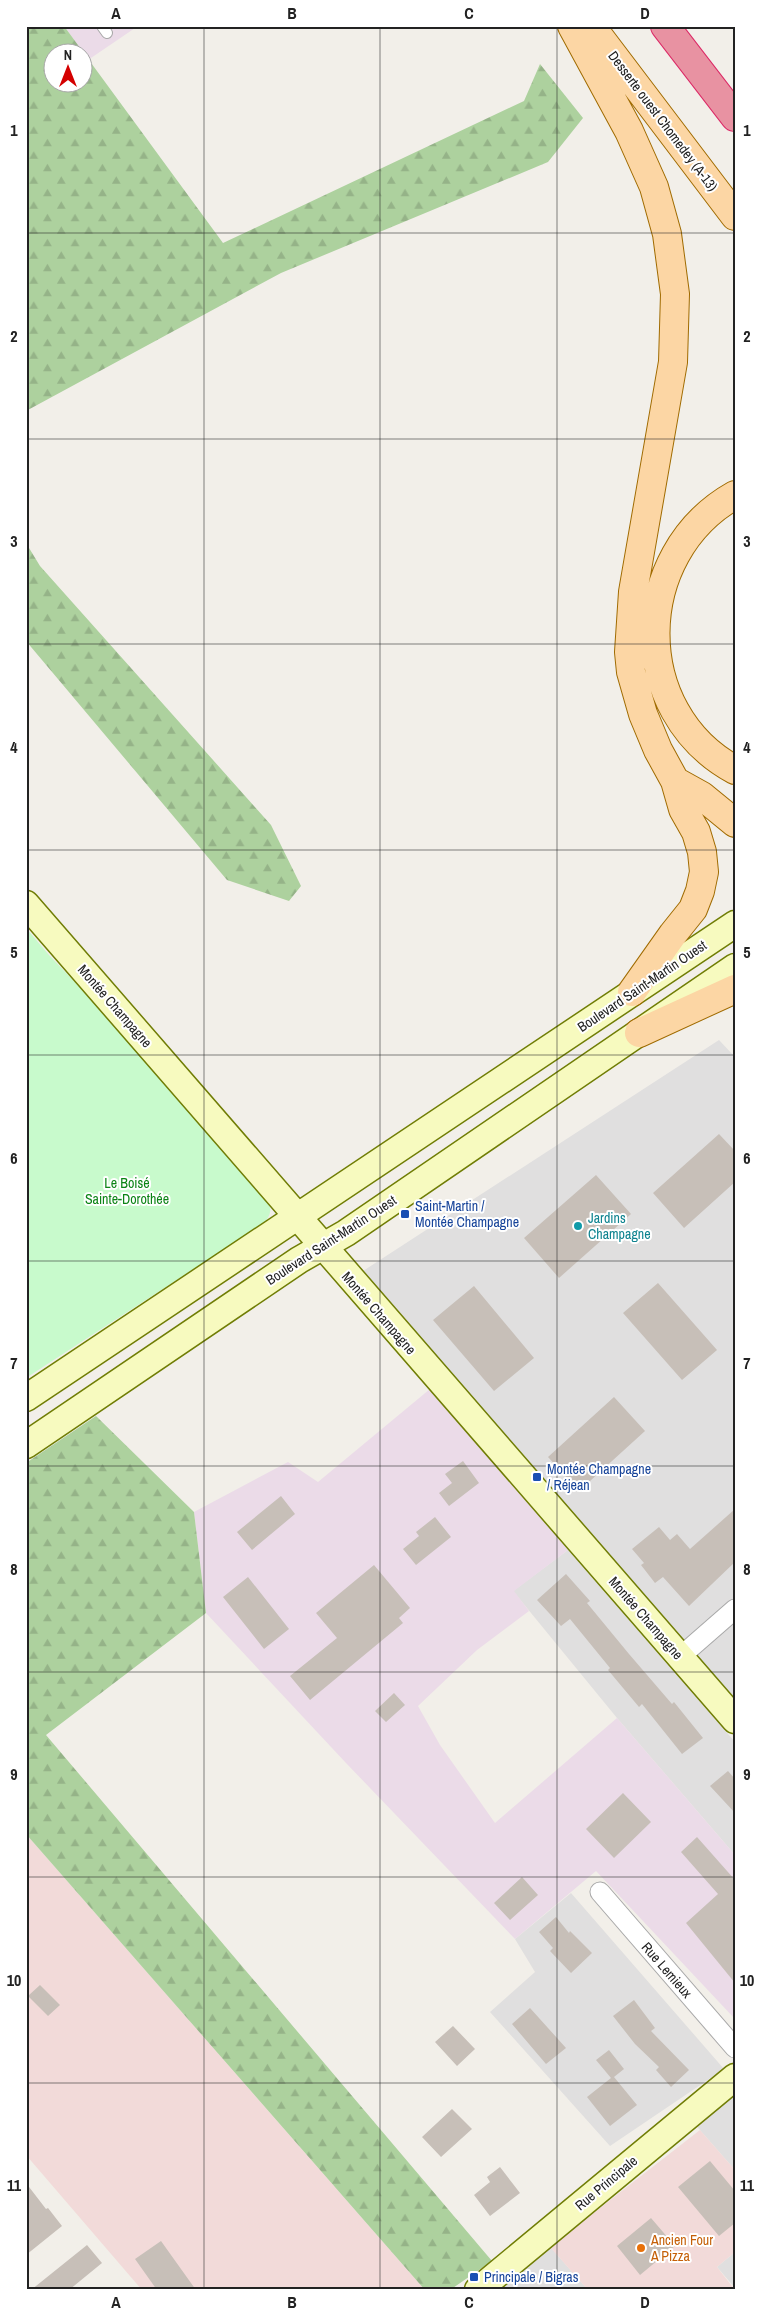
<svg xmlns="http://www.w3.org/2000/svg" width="761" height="2316" font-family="'Archivo Narrow',sans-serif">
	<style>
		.residential { fill: #e0dfdf }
		.commercial { fill: #f2dad9 }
		.industrial { fill: #ebdbe8 }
		.forest { fill: url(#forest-firs); fill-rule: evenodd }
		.park { fill: #c8facc }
		.building { fill: #c7bfb8 }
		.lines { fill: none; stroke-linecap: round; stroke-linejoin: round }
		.lane-casing { stroke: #a9a9a9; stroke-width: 12 }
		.street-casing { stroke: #a9a9a9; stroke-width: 21 }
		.secondary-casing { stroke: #707d05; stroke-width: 29 }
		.primary-casing { stroke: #a06b00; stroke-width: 30 }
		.highway-casing { stroke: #dc2a67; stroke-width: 30 }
		.lane { stroke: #fff; stroke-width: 10 }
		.street { stroke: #fff; stroke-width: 19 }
		.secondary { stroke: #f7fabf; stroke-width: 26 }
		.primary { stroke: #fcd6a4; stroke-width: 28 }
		.highway { stroke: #e892a2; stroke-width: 28 }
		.grid { fill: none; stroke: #222; stroke-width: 1; stroke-opacity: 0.55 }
		.transit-dot { fill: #1a4fb4; stroke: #fff; stroke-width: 2 }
		.culture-dot { fill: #0f9aa8; stroke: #fff; stroke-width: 2 }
		.food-dot { fill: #e8710a; stroke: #fff; stroke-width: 2 }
		.labels { text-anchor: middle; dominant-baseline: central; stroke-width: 4; stroke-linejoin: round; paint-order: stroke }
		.street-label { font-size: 14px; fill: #222; stroke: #fff }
		.park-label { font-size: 14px; fill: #0c8416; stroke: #fff }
		.transit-label { font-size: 14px; fill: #164399; stroke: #fff; text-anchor: start }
		.culture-label { font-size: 14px; fill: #0d838f; stroke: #fff; text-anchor: start }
		.food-label { font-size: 14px; fill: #c56008; stroke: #fff; text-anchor: start }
		.neatline { fill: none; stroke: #222; stroke-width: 2 }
		.grid-label { font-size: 16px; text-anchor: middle; font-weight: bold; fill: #222 }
	</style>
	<defs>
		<pattern id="forest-firs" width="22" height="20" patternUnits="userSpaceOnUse" patternTransform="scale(1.25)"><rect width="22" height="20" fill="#add19e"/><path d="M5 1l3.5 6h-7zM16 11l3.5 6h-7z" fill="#95b388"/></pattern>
	</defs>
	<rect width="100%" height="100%" fill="#f2efe9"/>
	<path class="residential" d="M719 1040 735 1057V1702L363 1271Z
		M568 1550 735 1742V1855L617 1718 513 1591Z
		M571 1893 724 2069 610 2146 490 2012 535 1972 515 1939Z
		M735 2087V2170L692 2121Z
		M545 2241 588 2290H484Z
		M735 2252V2288L717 2267Z"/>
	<path class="commercial" d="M26 1834 425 2290H142L26 2155Z
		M700 2130 735 2170V2252L717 2267 735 2290H588L550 2247Z"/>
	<path class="industrial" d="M64 26H138L88 60Z
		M430 1389 568 1550 514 1591 529 1611 477 1650 418 1706 440 1745 495 1823 617 1718 735 1855V2019L596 1871 515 1939 346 1763 206 1613 194 1512 288 1462 318 1482Z"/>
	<path class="forest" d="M26 26H64L223 243 524 101 540 64 583 118 548 162 281 273 26 411ZM52 52H82V82H52Z
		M26 543 40 566 271 825 301 886 289 901 227 880 26 641Z
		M96 1416 194 1512 206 1613 46 1735 492 2261 450 2290H425L26 1834V1463Z"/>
	<path class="park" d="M26 928 49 955 136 1046 269 1201C272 1212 270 1218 261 1225L26 1378Z"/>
	<path class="building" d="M719 1134 735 1151V1182L684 1228 653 1193Z
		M596 1175 631 1214 559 1278 524 1238Z
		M658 1283 717 1350 682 1380 623 1313Z
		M474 1286 534 1358 494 1391 433 1320Z
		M614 1397 645 1431 579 1491 548 1457Z
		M463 1461 479 1483 449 1506 439 1493 452 1483 445 1474Z
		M281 1496 295 1514 252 1550 237 1532Z
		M735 1509V1562L689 1606 663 1577 655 1583 641 1565 644 1563 632 1549 659 1527 670 1540 677 1534 690 1549Z
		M435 1517 451 1537 416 1565 403 1549 419 1536 416 1532Z
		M374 1565 410 1608 399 1618 403 1623 310 1700 290 1676 337 1638 316 1613Z
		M566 1574 590 1601 587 1603 629 1654 672 1704 674 1702 703 1738 682 1754 642 1704 639 1707 608 1670 610 1668 570 1619 561 1626 537 1600Z
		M248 1577 289 1629 264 1649 223 1597Z
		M394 1693 405 1705 386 1722 375 1711Z
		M728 1771 735 1779V1813L710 1786Z
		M623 1793 651 1822 614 1858 586 1829Z
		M697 1837 735 1880V1983L686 1923 718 1894 681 1852Z
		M522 1877 538 1895 510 1920 494 1903Z
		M556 1917 569 1933 570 1931 592 1953 571 1973 550 1951 553 1948 539 1932Z
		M40 1985 60 2005 48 2016 28 1996Z
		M634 2000 655 2028 651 2031 689 2070 671 2087 656 2070 659 2067 635 2044 613 2016Z
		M530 2008 566 2048 546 2064 512 2024Z
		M453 2026 475 2049 457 2066 435 2042Z
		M609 2050 624 2069 614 2077 637 2105 610 2126 587 2097 611 2078 596 2060Z
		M452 2109 472 2129 441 2157 422 2137Z
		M710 2161 735 2191V2223L719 2236 678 2187Z
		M500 2167 520 2193 490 2216 474 2195 490 2182 487 2177Z
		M26 2183 46 2209 48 2208 62 2226 26 2255Z
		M651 2218 675 2246 640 2275 617 2246Z
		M161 2241 196 2290H157L135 2259Z
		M87 2245 102 2263 69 2290H31Z"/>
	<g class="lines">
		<g class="lane-casing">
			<path id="lane" d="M102 26 107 33"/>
		</g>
		<g class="street-casing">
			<path id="street" d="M680 1657 735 1609
				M600 1892 735 2048"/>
		</g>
		<g class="secondary-casing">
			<path id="secondary" d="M26 904 735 1720
				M26 1398 735 924
				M26 1445 299 1260 346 1233 735 967
				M478 2290 735 2077"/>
		</g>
		<g class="primary-casing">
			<path id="primary" d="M572 26 629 131 654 187 667 234 675 294 673 362 633 592 629 652 631 672 643 714 658 750 675 781 683 809 696 832 702 852 704 872 700 891 693 909 673 934 632 992
				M591 26 735 216
				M735 495C630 554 628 712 735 770
				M675 781 702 796 735 823
				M639 1033 735 989"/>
		</g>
		<g class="highway-casing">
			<path id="highway" d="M665 26 735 117"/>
		</g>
		<use href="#lane" class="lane"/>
		<use href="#street" class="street"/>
		<use href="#secondary" class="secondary"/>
		<use href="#primary" class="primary"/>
		<use href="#highway" class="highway"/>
	</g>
	<path class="grid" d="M204 26V2290M380 26V2290M557 26V2290M26 233H735M26 439H735M26 644H735M26 850H735M26 1055H735M26 1261H735M26 1466H735M26 1672H735M26 1877H735M26 2083H735"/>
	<g class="transit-dot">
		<rect x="400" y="1209" width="10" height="10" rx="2.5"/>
		<rect x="532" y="1472" width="10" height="10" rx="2.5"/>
		<rect x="469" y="2272" width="10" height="10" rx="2.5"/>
	</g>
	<circle class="culture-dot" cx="578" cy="1226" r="5"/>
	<circle class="food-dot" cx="641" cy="2248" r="5"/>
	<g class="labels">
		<g class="street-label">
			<text transform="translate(663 121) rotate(53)">Desserte ouest Chomedey (A-13)</text>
			<text transform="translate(642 986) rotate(-34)">Boulevard Saint-Martin Ouest</text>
			<text transform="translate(115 1006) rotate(49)">Montée Champagne</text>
			<text transform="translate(331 1240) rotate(-33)">Boulevard Saint-Martin Ouest</text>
			<text transform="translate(379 1313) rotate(49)">Montée Champagne</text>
			<text transform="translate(646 1618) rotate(49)">Montée Champagne</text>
			<text transform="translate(667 1970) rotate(49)">Rue Lemieux</text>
			<text transform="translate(606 2183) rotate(-40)">Rue Principale</text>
		</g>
		<g class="park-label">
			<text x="127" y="1183">Le Boisé<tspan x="127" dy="16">Sainte-Dorothée</tspan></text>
		</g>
		<g class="transit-label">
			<text x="415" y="1206">Saint-Martin /<tspan x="415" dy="16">Montée Champagne</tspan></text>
			<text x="547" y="1469">Montée Champagne<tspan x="547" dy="16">/ Réjean</tspan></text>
			<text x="484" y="2277">Principale / Bigras</text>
		</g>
		<g class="culture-label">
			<text x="588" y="1218">Jardins<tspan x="588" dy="16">Champagne</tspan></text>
		</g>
		<g class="food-label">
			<text x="651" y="2240">Ancien Four<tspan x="651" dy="16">A Pizza</tspan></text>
		</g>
	</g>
	<rect width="761" height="2316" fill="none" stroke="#ffffff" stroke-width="55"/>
	<g transform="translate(68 68)"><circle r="24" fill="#ffffff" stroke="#a7a7a7"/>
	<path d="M0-4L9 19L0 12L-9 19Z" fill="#d40000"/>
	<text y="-8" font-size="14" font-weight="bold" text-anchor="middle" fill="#222222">N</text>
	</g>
	<rect x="28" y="28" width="706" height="2260" class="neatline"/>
	<g class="grid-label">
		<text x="116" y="19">A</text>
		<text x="292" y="19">B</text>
		<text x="469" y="19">C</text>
		<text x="645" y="19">D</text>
		<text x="14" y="136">1</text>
		<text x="747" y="136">1</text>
		<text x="14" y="342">2</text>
		<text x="747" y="342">2</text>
		<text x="14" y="547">3</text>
		<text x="747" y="547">3</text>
		<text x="14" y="753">4</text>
		<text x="747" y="753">4</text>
		<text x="14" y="958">5</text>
		<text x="747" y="958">5</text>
		<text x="14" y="1164">6</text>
		<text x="747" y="1164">6</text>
		<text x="14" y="1369">7</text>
		<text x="747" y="1369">7</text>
		<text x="14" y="1575">8</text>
		<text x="747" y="1575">8</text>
		<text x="14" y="1780">9</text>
		<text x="747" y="1780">9</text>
		<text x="14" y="1986">10</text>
		<text x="747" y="1986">10</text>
		<text x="14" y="2191">11</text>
		<text x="747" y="2191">11</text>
		<text x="116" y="2308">A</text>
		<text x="292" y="2308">B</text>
		<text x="469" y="2308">C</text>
		<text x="645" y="2308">D</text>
	</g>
</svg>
